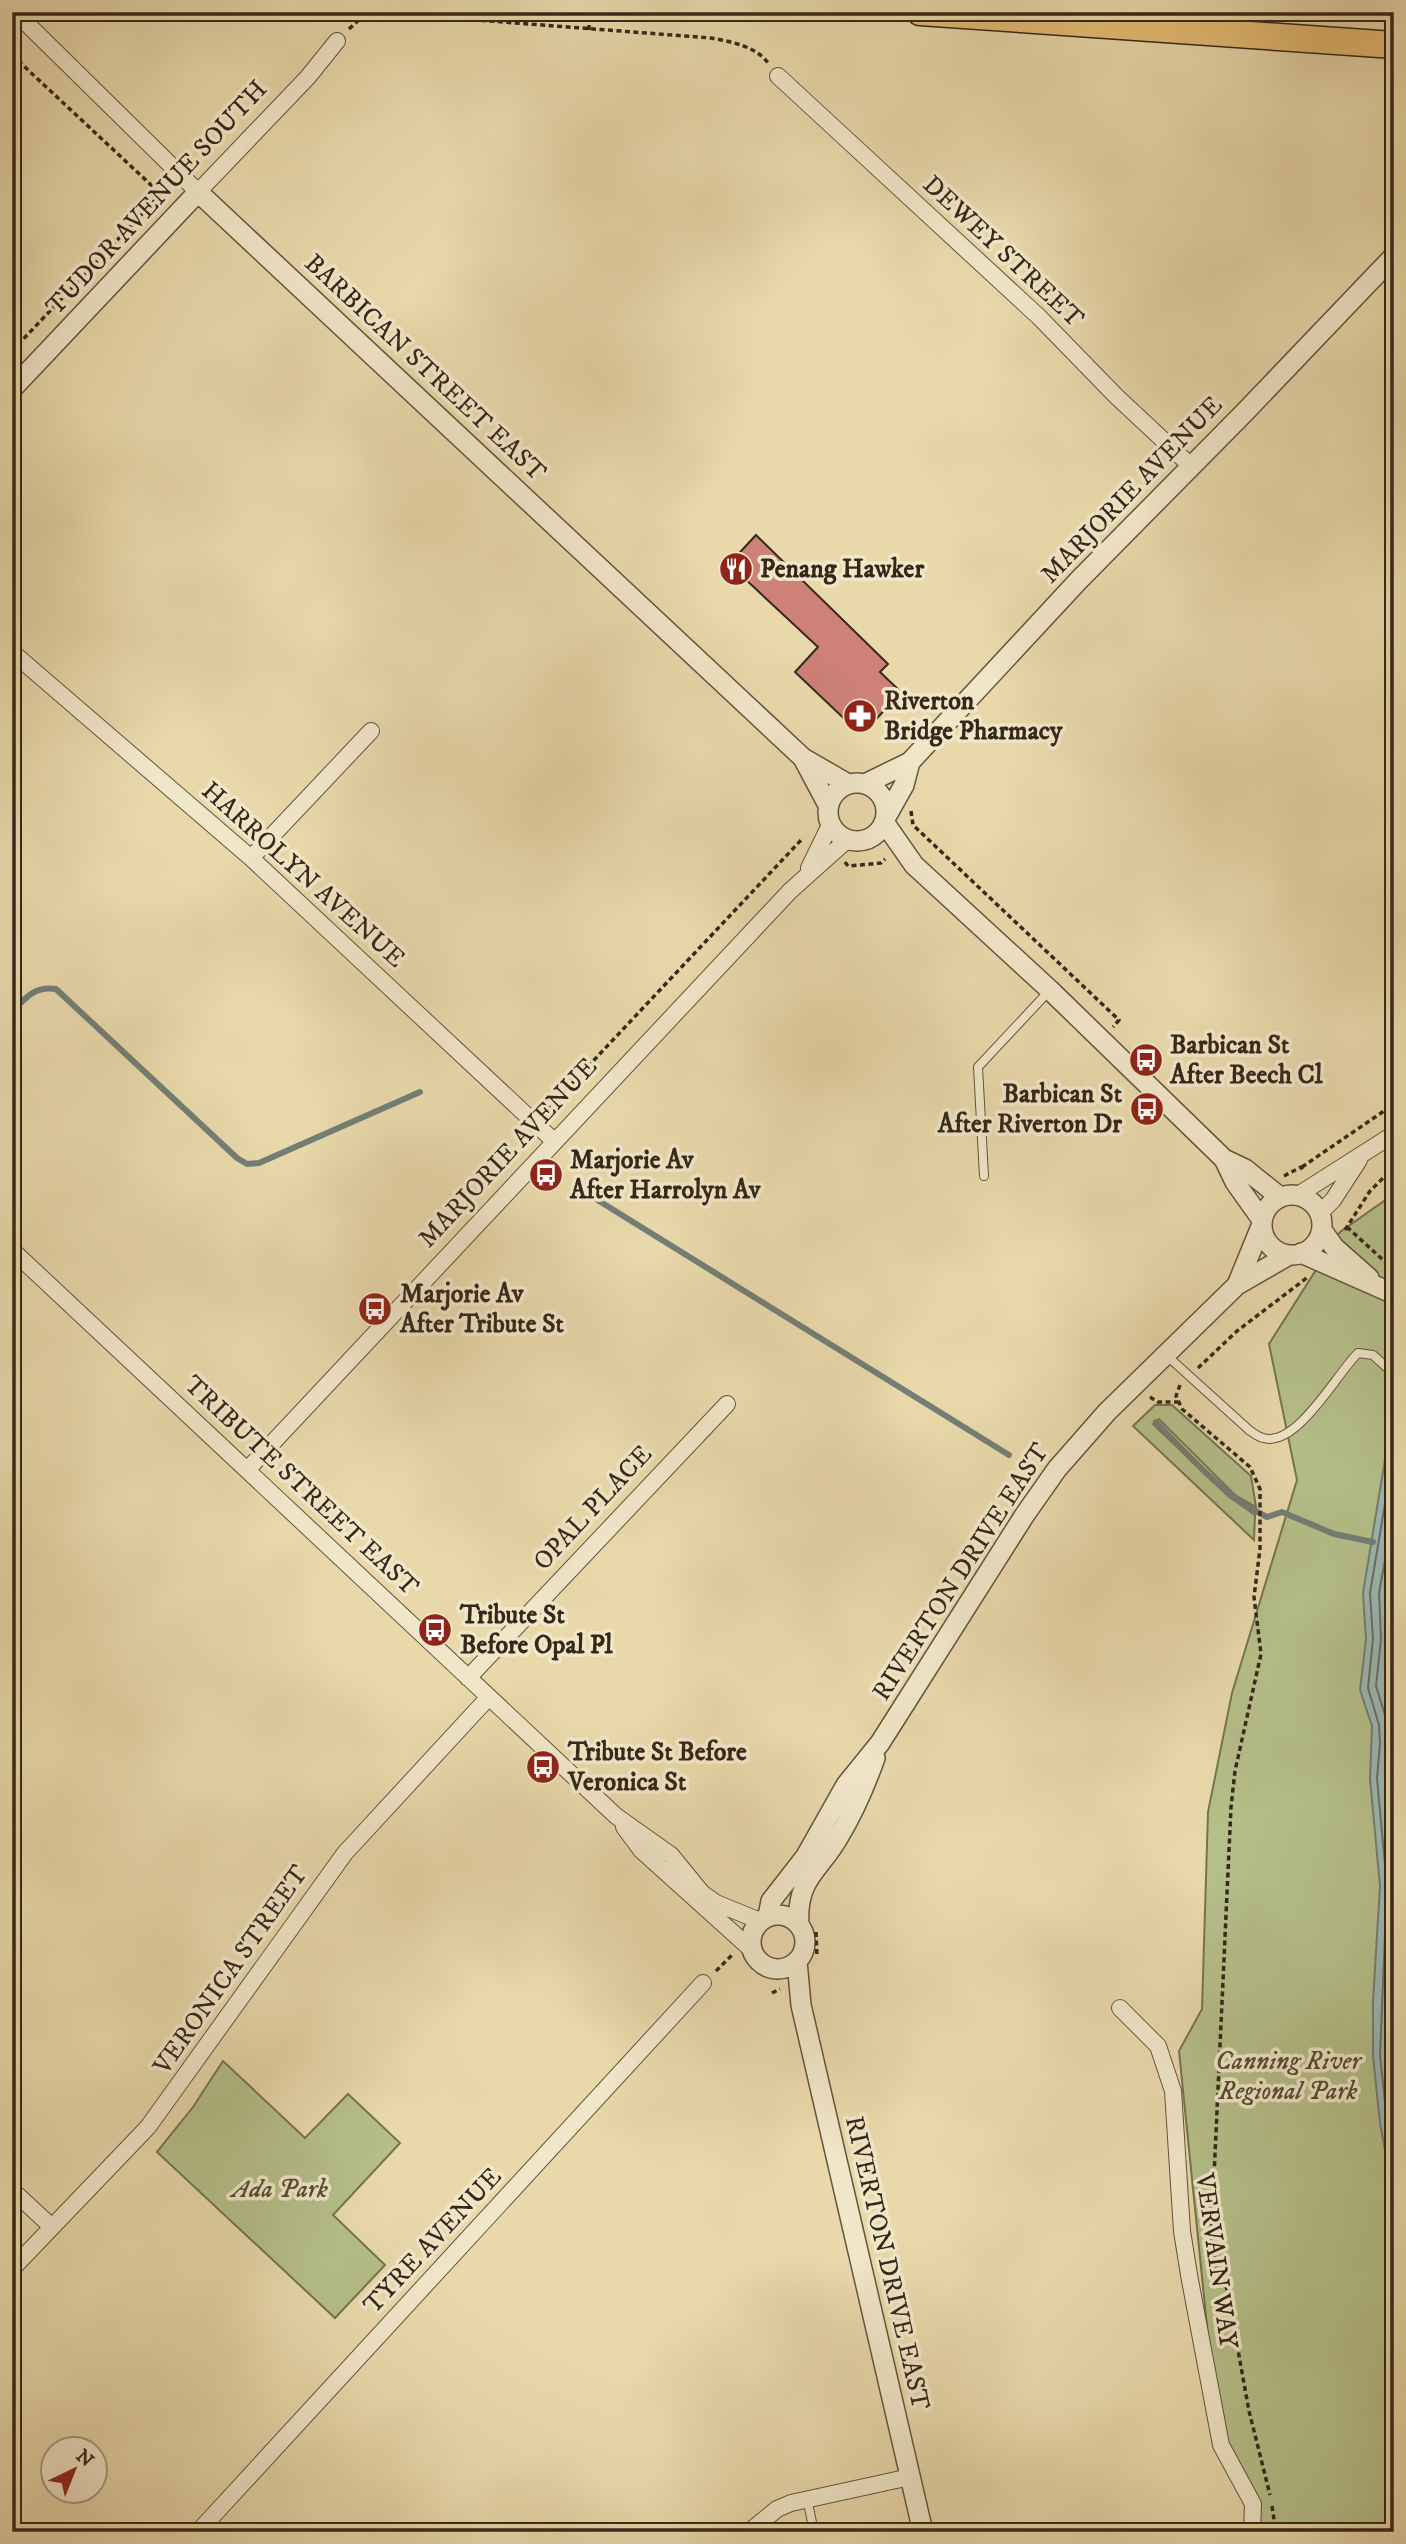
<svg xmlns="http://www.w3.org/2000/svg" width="1406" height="2544" font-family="'IM FELL DW Pica',serif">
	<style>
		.green { fill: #b5bf89; stroke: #757451; stroke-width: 2 }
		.water { fill: #9cb7b4; stroke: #737e76; stroke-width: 2 }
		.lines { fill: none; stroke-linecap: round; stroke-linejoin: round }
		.shore { stroke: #687066; stroke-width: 2 }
		.stream { stroke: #737e76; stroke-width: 6 }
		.building { fill: #cd8177; stroke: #352819; stroke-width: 2 }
		.service-casing { stroke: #62543d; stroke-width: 10 }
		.minor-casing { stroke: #62543d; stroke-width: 18 }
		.tertiary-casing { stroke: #62543d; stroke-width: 22 }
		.trunk-casing { stroke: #352819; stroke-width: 29 }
		.path { stroke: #352819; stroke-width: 3.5; stroke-dasharray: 5 3.5; stroke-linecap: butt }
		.service { stroke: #f0e6c8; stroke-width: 8 }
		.minor { stroke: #f0e6c8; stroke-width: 16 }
		.tertiary { stroke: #f0e6c8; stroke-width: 19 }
		.trunk { stroke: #e4bc75; stroke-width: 26 }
		.labels { text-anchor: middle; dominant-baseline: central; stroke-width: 7; stroke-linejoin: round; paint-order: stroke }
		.street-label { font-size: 26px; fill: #352819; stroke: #f0e6c8 }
		.poi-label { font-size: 26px; font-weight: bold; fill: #352819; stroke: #f0e6c8; text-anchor: start }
		.park-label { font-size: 26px; font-style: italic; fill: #554e35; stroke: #f0e6c8 }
	</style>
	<rect width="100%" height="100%" fill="#e8d8aa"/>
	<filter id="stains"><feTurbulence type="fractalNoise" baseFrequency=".00286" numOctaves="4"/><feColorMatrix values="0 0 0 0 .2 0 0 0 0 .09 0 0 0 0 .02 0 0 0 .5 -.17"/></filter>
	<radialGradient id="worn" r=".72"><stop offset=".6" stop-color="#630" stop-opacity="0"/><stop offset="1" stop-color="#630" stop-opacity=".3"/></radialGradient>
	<path class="green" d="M1394 1194V2532H1258L1218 2434 1179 2051 1202 2009 1208 1812 1232 1693 1297 1480 1269 1344 1340 1232Z
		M1155 1405H1172L1251 1476 1256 1507 1235 1495 1159 1419 1153 1424 1228 1496 1255 1515 1254 1540 1133 1426Z
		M223 2061 305 2138 348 2094 400 2143 333 2215 385 2265 335 2318 157 2152 193 2107Z"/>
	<path class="water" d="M1394 1432V2200L1380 2123 1373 2056V2001L1380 1886 1370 1779 1372 1726 1360 1690 1366 1639 1363 1593 1388 1441Z"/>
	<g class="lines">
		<path class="shore" d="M1394 1450 1370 1593 1373 1639 1368 1688 1379 1725 1380 1743 1377 1779 1387 1886 1380 2055 1387 2122 1394 2153
			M1394 1511 1379 1593 1381 1639 1376 1686 1388 1725 1386 1779 1394 1843
			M1394 1563 1389 1593 1392 1640 1387 1684 1394 1706
			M1394 1920C1390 1978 1386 2035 1394 2093"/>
		<path class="stream" d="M12 1012C26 997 35 986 56 989L237 1158 247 1164 259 1163 420 1092
			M583 1191 1009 1455
			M1156 1422C1190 1456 1223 1496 1267 1517L1282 1512 1334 1534 1373 1542"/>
	</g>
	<path class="building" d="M756 535 888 664 880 672 901 692 869 727 854 728 795 672 818 647 729 564Z"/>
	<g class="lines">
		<g class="service-casing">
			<path id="service" d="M984 1176 978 1067 1050 990
				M1165 1354 1249 1430C1253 1433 1259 1437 1263 1438 1297 1448 1337 1373 1358 1353L1373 1355 1394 1374
				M807 2498 814 2532"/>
		</g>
		<g class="minor-casing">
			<path id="minor" d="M15 12 198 192 308 77 337 41
				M778 76 1039 317 1117 397 1192 467
				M12 652 251 858 554 1141
				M251 858 371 731
				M809 868 830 825
				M1298 1195 1394 1134
				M1320 1213 1333 1200 1359 1160
				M12 1250 616 1816 671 1855 702 1893 716 1903 760 1921
				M248 1469 790 891 847 840
				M468 1678 727 1404
				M624 1827 641 1850 752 1950
				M1120 2008 1158 2046 1173 2091 1182 2231 1189 2275 1221 2445 1253 2504 1252 2532
				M12 2190 52 2227
				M12 2269 148 2127 345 1853 488 1698
				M198 2532 703 1983
				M749 2532 777 2509 791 2503 910 2477"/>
		</g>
		<g class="tertiary-casing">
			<path id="tertiary" d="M12 389 198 192 803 758 848 784
				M803 758 828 805
				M828 812a29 29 0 1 1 58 0a29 29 0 1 1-58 0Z
				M865 784 910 762 1079 580 1243 414 1394 256
				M886 817 904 785 910 762
				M884 822 914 865 1050 990 1224 1159 1245 1169 1280 1197
				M1224 1159 1235 1182 1262 1220
				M1262 1225a30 30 0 1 1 60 0a30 30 0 1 1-60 0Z
				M1322 1230 1334 1247 1369 1278
				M1301 1253 1394 1294
				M1237 1285 1262 1224
				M751 1942a27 27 0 1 1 54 0a27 27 0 1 1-54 0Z
				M768 1916 771 1901 806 1856 846 1785 880 1743 1024 1516 1057 1469 1107 1412 1237 1285 1289 1255
				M799 1924C796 1879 819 1871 838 1838 854 1812 865 1786 875 1758
				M797 1961 801 2005 923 2532"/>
		</g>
		<g class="trunk-casing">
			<path id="trunk" d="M920 12 1394 45"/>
		</g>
		<path class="path" d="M349 29 359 20 399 14 711 38C732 42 756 46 769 64
			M589 30V12
			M12 55 165 198
			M12 351 161 194
			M911 811 913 825 1119 1020 1113 1027
			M845 862 848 866 881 863 885 859
			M547 1110 803 838
			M1302 1167 1384 1111
			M1284 1176 1301 1167 1303 1171
			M1347 1227 1394 1270
			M1345 1230 1370 1191 1394 1167
			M1198 1368 1237 1331 1308 1277
			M1180 1385 1176 1396 1182 1409 1250 1467 1260 1489V1549L1254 1597 1261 1654 1235 1771 1231 1807 1211 2241 1215 2264 1227 2289 1249 2411 1270 2495
			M1150 1397 1158 1402H1178
			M816 1932 817 1956
			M716 1971 733 1954
			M772 1993 780 1989
			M1272 2506 1276 2532"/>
		<use href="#service" class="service"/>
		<use href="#minor" class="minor"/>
		<use href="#tertiary" class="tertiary"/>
		<use href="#trunk" class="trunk"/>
	</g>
	<defs>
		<g id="restaurant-disc" transform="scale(1.75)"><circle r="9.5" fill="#8f2418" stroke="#f0e6c8"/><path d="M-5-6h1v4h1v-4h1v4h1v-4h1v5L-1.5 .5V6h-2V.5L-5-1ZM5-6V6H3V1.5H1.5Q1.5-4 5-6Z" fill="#fff"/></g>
		<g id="pharmacy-disc" transform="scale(1.75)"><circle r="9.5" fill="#8f2418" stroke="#f0e6c8"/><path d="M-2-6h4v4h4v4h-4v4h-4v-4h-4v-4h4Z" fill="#fff"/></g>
		<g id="bus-disc" transform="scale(1.75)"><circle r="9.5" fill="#8f2418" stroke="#f0e6c8"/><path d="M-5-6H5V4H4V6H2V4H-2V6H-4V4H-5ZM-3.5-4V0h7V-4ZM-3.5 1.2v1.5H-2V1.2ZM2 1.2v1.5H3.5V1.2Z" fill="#fff"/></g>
	</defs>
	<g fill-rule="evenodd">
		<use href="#restaurant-disc" x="736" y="569"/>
		<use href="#pharmacy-disc" x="860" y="716"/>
		<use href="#bus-disc" x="1146" y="1060"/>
		<use href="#bus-disc" x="1147" y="1109"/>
		<use href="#bus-disc" x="546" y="1175"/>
		<use href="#bus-disc" x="375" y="1309"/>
		<use href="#bus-disc" x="435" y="1630"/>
		<use href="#bus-disc" x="543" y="1767"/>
	</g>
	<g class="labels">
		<g class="street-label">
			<text transform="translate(157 198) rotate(-47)">TUDOR AVENUE SOUTH</text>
			<text transform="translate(1003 252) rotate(43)">DEWEY STREET</text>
			<text transform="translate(425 368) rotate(43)">BARBICAN STREET EAST</text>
			<text transform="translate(1132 490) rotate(-46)">MARJORIE AVENUE</text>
			<text transform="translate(303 875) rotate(42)">HARROLYN AVENUE</text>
			<text transform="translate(508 1153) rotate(-47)">MARJORIE AVENUE</text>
			<text transform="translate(301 1486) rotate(43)">TRIBUTE STREET EAST</text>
			<text transform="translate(593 1508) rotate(-47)">OPAL PLACE</text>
			<text transform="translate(961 1572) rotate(-57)">RIVERTON DRIVE EAST</text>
			<text transform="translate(231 1970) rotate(-55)">VERONICA STREET</text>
			<text transform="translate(433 2241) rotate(-47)">TYRE AVENUE</text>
			<text transform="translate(1216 2261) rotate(82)">VERVAIN WAY</text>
			<text transform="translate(887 2263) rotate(77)">RIVERTON DRIVE EAST</text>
		</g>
		<g class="poi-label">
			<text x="760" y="569">Penang Hawker</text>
			<text x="884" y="701">Riverton<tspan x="884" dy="30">Bridge Pharmacy</tspan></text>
			<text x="1170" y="1045">Barbican St<tspan x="1170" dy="30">After Beech Cl</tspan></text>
			<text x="1122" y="1094" text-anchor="end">Barbican St<tspan x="1122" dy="30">After Riverton Dr</tspan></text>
			<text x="570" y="1160">Marjorie Av<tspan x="570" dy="30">After Harrolyn Av</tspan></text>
			<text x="400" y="1294">Marjorie Av<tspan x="400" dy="30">After Tribute St</tspan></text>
			<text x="460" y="1615">Tribute St<tspan x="460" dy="30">Before Opal Pl</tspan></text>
			<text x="568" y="1752">Tribute St Before<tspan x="568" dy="30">Veronica St</tspan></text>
		</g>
		<g class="park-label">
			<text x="1288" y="2061">Canning River<tspan x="1288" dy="30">Regional Park</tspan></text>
			<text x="280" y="2189">Ada Park</text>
		</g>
	</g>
	<rect width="1406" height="2544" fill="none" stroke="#e8d8aa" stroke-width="42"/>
	<rect x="14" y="14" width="1378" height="2516" fill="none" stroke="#352819" stroke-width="3.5"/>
	<rect x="21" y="21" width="1364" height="2502" fill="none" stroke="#352819" stroke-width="2"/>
	<g transform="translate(74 2470) rotate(43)"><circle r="33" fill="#f0e6c8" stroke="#a59a82" stroke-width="2"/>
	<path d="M0-5L12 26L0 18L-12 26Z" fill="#8f2418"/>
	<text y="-10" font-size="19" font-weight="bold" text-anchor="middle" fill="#352819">N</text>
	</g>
	<rect width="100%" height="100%" filter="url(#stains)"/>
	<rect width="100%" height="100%" fill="url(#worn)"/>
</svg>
